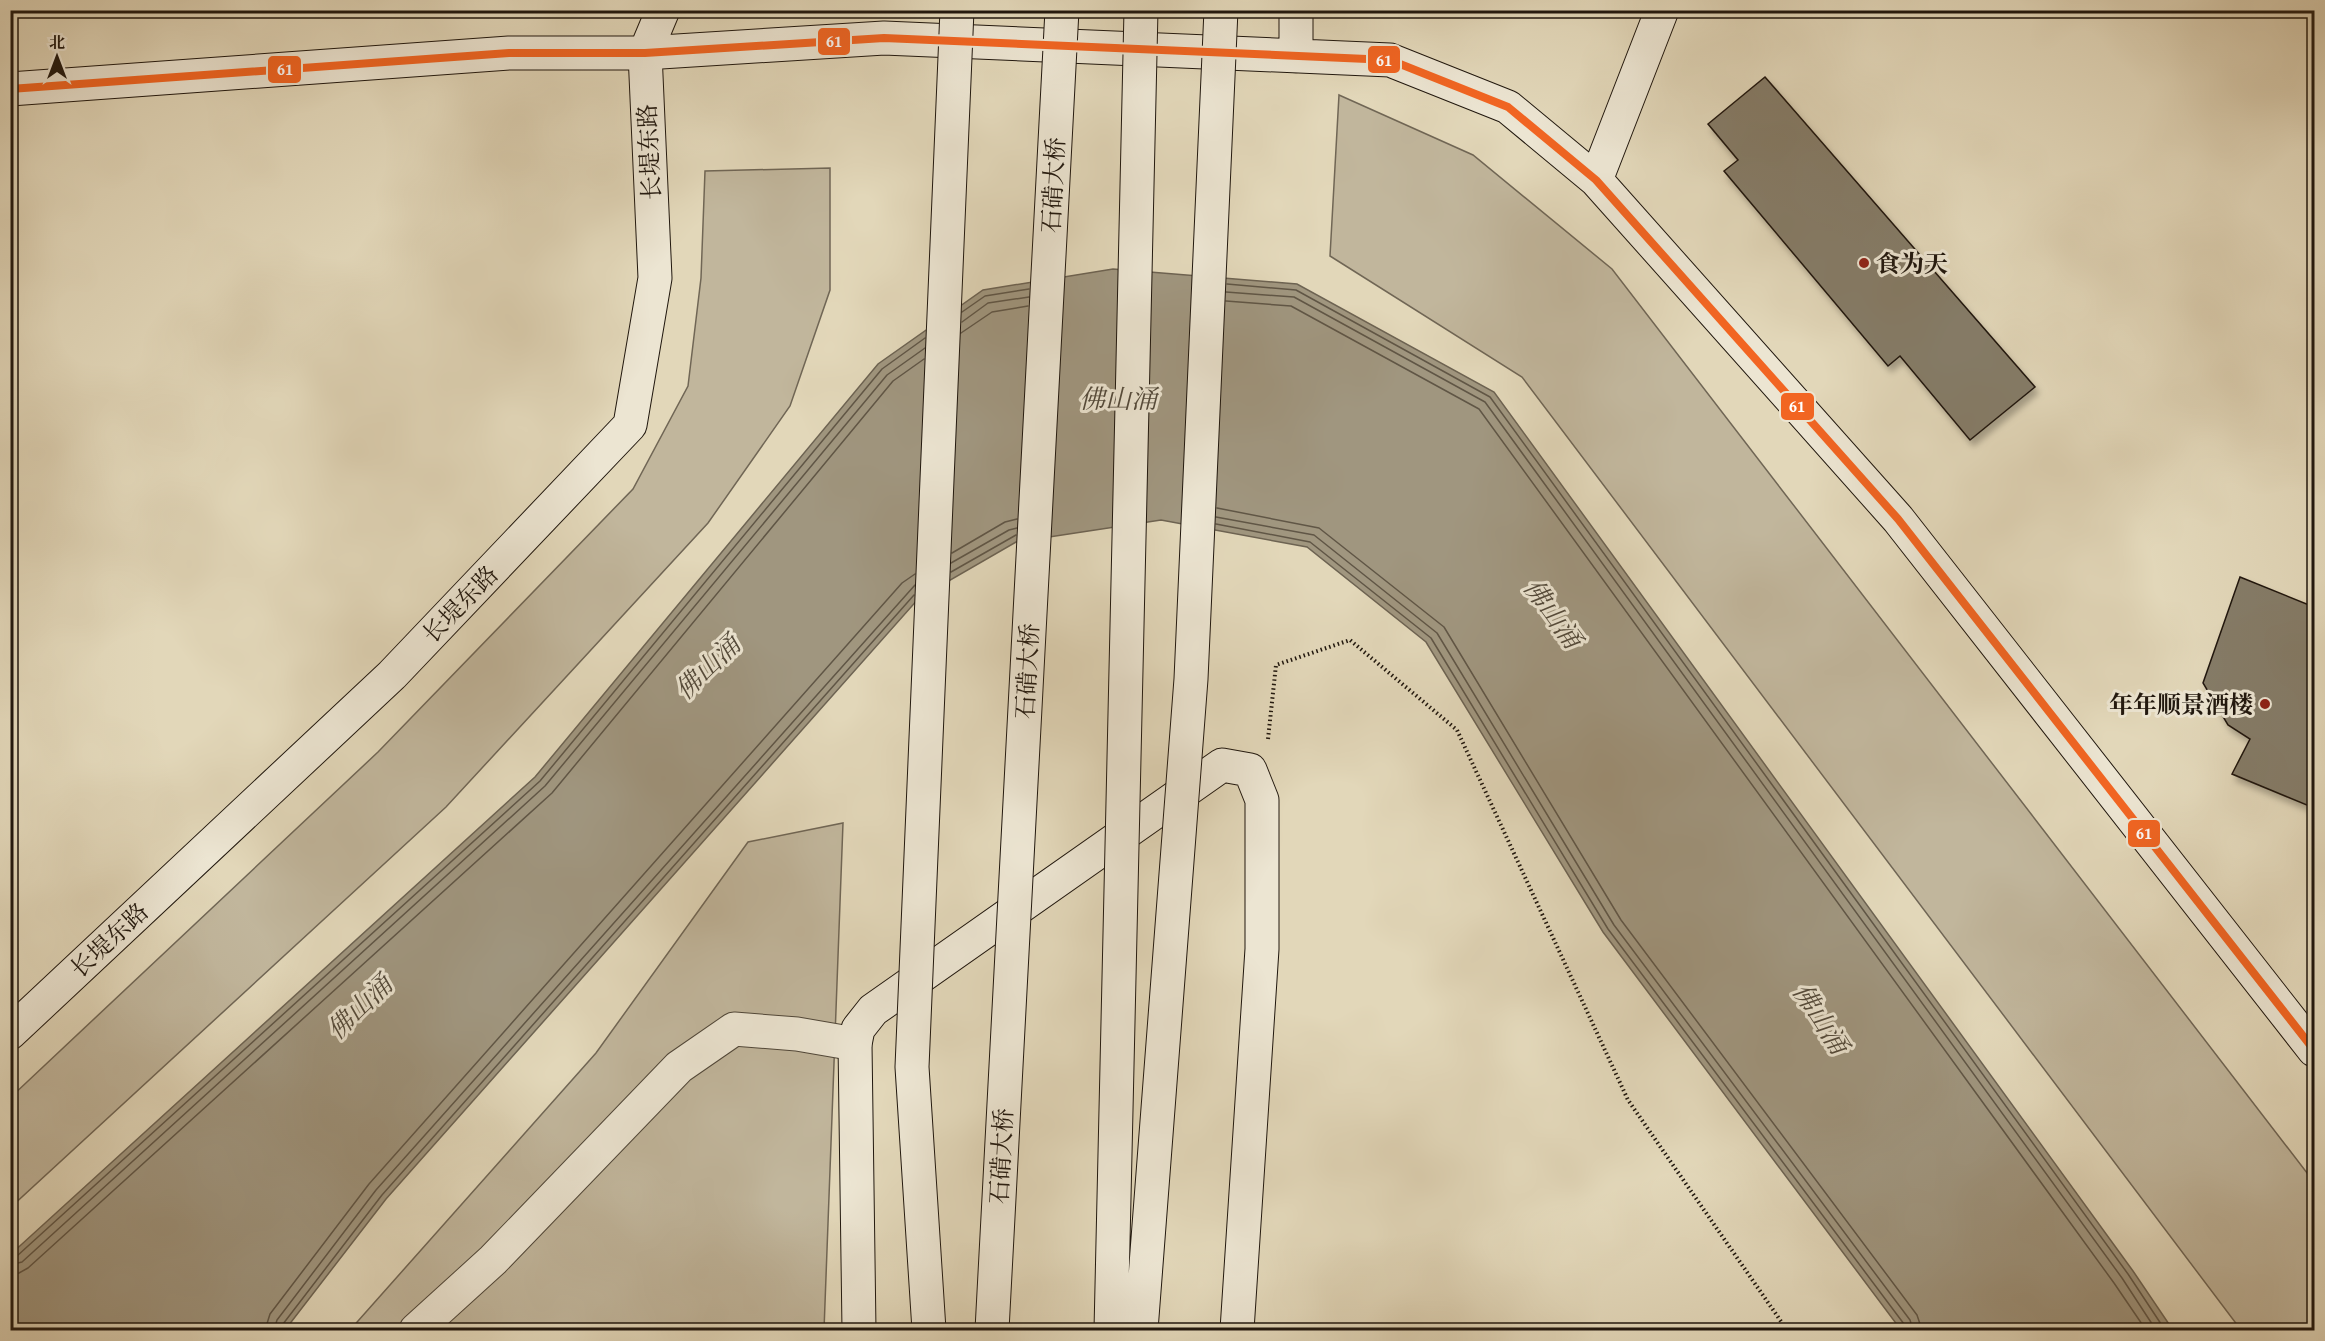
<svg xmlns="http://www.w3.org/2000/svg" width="2325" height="1341" font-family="'Gentium Book Plus','Noto Serif SC',serif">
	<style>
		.park { fill: #c1b69c; stroke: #706655; stroke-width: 1.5 }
		.water { fill: #a0967f; stroke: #6d6352; stroke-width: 1.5 }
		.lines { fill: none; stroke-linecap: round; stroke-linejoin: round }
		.shore { stroke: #605646; stroke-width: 1.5 }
		.building { fill: #857b67; stroke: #20170e; stroke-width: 1.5; filter: url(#shadow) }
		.street-casing { stroke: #504739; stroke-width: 35 }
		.secondary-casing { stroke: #20170e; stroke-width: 35 }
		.path { stroke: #20170e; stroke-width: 4; stroke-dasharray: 1.5 3; stroke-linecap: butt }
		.street { stroke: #ece5d2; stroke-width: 33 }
		.secondary { stroke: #ece5d2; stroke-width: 33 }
		.secondary-bridge-casing { stroke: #20170e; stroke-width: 35; stroke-linecap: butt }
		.secondary-bridge { stroke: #ece5d2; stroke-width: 33 }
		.bus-1-casing { stroke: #ece5d2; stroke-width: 12 }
		.bus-1 { stroke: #f26522; stroke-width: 8 }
		.poi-dot { fill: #8f2418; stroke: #ece5d2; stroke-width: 2 }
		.labels { text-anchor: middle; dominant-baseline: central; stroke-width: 6; stroke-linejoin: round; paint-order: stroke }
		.street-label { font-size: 24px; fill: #20170e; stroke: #ece5d2 }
		.poi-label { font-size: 24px; font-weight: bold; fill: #20170e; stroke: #ece5d2; text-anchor: start }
		.water-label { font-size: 26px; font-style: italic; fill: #534a3b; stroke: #ece5d2 }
		.line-badge { stroke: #ece5d2; stroke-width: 2 }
		.badge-label { font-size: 16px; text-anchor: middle; font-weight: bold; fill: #fff }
	</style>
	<defs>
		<filter id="shadow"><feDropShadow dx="3.5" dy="6" stdDeviation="3" flood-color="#0004"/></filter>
	</defs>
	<rect width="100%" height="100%" fill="#e2d7b9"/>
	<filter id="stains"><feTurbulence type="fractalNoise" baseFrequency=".00333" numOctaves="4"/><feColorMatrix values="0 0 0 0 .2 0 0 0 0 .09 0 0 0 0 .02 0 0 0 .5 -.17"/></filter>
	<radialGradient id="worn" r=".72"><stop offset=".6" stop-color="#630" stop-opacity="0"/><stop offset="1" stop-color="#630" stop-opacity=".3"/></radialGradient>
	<path class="park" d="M1339 95 1473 155 1612 269 2314 1182V1330H2241L1522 377 1330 256Z
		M830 168V290L790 406 708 523 446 807 11 1207V1097L378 752 633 489 688 386 701 278 705 171Z
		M843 823 824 1330H350L596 1053 748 842Z"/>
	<path class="water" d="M1113 269 1297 284 1494 392 2133 1271 2173 1330H1901L1603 932 1426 642 1307 547 1161 520 1016 542 919 598 386 1199 285 1330H11V1254L535 777 878 364 983 290Z"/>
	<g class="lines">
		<path class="shore" d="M1227 284 1296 290 1490 397 2128 1274 2165 1330
			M1226 292 1294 297 1485 402 2122 1278 2156 1330
			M1226 301 1291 306 1479 409 2114 1283 2146 1330
			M962 312 985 296 1029 289
			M962 322 988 303 1029 297
			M961 333 992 312 1028 306
			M1217 508 1319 528 1444 627 1621 920 1917 1315 1922 1330
			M1216 517 1314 535 1437 633 1614 925 1910 1320 1913 1330
			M1216 524 1310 542 1431 638 1608 929 1904 1324 1905 1330
			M952 553 1005 522 1017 519
			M951 563 1009 530 1017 528
			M951 572 1016 535
			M10 1258 17 1256 540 781 882 369 925 338
			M10 1265 22 1262 545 786 887 375 925 348
			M10 1274 19 1273 28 1268 552 793 893 381 924 359
			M265 1330 270 1314 369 1184 902 583 915 574
			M274 1330 277 1320 376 1190 915 585
			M281 1330 283 1324 382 1195 914 595"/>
	</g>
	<path class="building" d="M1765 77 2035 387 1970 440 1900 356 1888 366 1724 171 1738 160 1708 124Z
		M2240 577 2314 607V808L2232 774 2250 739 2228 725 2203 683Z"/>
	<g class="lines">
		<g class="street-casing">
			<path id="street" d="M416 1330 493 1260 679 1067 734 1029 797 1034 855 1044"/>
		</g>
		<g class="secondary-casing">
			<path id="secondary" d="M1296 56V10
				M10 89 509 53H645L884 38 1390 60 1508 107 1596 180 1898 519 2314 1050
				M1596 180 1662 10
				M10 1033 392 675 630 425 655 278 645 53 663 10
				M859 1330 855 1044 858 1029 873 1010 1222 765 1250 770 1262 800V949L1237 1330"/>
		</g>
		<path class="path" d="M1268 739 1276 665 1350 640 1457 730 1628 1100 1787 1330"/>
		<use href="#street" class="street"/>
		<use href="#secondary" class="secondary"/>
		<g class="secondary-bridge-casing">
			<path id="secondary-bridge" d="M929 1330 912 1067 957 10
				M992 1330 1062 10
				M1111 1330 1141 10
				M1141 1330 1191 679 1221 10"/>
		</g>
		<use href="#secondary-bridge" class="secondary-bridge"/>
		<g class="bus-1-casing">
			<path id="bus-1" d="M10 89 509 53H645L884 38 1390 60 1508 107 1596 180 1898 519 2314 1050"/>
		</g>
		<use href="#bus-1" class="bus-1"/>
	</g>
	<g class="poi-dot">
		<circle cx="1864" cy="263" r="6"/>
		<circle cx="2265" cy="704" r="6"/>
	</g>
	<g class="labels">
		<g class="street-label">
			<text transform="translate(649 152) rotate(-93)">长堤东路</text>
			<text transform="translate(1053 185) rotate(-87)">石𬒔大桥</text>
			<text transform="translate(460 604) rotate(-46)">长堤东路</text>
			<text transform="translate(1027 671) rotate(-87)">石𬒔大桥</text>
			<text transform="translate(109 940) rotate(-43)">长堤东路</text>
			<text transform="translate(1001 1156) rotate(-87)">石𬒔大桥</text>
		</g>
		<g class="poi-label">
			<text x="1876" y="263">食为天</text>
			<text x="2253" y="704" text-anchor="end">年年顺景酒楼</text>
		</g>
		<g class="water-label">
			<text x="1118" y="398">佛山涌</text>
			<text transform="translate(1553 613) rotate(54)">佛山涌</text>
			<text transform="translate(707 667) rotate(-44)">佛山涌</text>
			<text transform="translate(359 1007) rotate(-44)">佛山涌</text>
			<text transform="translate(1821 1018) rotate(57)">佛山涌</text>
		</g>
	</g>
	<g class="line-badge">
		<rect x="817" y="27" width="34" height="29" rx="6" fill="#f26522"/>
		<rect x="1367" y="45" width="34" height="29" rx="6" fill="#f26522"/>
		<rect x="267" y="55" width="35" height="29" rx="6" fill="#f26522"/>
		<rect x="1780" y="392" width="35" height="29" rx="6" fill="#f26522"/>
		<rect x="2127" y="819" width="34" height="29" rx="6" fill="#f26522"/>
	</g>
	<g class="badge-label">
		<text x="834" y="47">61</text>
		<text x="1384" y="66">61</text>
		<text x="285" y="75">61</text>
		<text x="1797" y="412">61</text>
		<text x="2144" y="839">61</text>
	</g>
	<rect width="2325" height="1341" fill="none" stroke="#e2d7b9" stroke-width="36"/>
	<rect x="12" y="12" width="2301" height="1317" fill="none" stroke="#20170e" stroke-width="3"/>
	<rect x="18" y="18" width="2289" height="1305" fill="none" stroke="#20170e" stroke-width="1.5"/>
	<g transform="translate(57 57)" stroke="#ece5d2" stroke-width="4.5" paint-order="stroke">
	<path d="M0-4.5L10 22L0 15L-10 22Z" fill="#20170e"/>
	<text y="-9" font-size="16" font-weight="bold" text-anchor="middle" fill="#20170e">北</text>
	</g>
	<rect width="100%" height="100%" filter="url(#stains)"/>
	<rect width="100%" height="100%" fill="url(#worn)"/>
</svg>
